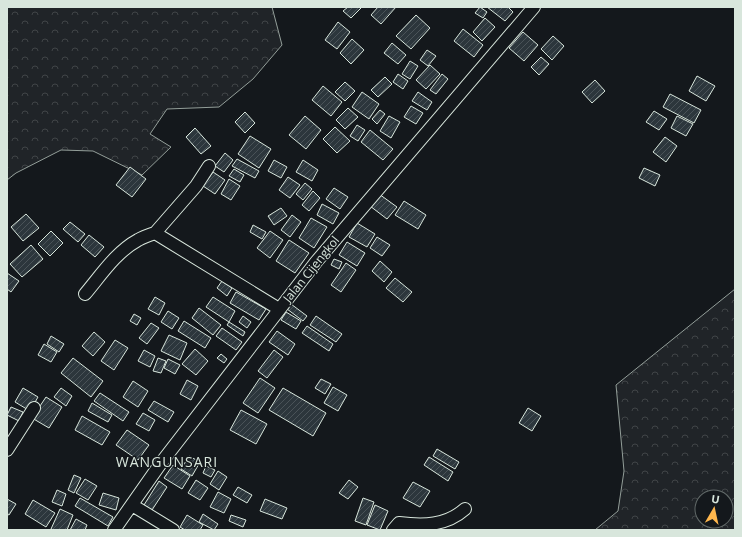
<svg xmlns="http://www.w3.org/2000/svg" width="742" height="537" font-family="'Open Sans',sans-serif">
	<style>
		.forest { fill: url(#forest-crowns); stroke: #939e99; fill-rule: evenodd }
		.building { fill: url(#building-hatch); stroke: #d8e6dc }
		.lines { fill: none; stroke-linecap: round; stroke-linejoin: round }
		.minor-casing { stroke: #d8e6dc; stroke-width: 14 }
		.minor { stroke: #14181c; stroke-width: 12 }
		.labels { text-anchor: middle; dominant-baseline: central; stroke-width: 3; stroke-linejoin: round; paint-order: stroke }
		.street-label { font-size: 12px; fill: #d8e6dc; stroke: #14181c }
		.quarter-label { font-size: 14px; letter-spacing: 1px; fill: #d8e6dc; stroke: #14181c }
	</style>
	<defs>
		<pattern id="forest-crowns" width="20" height="18" patternUnits="userSpaceOnUse"><rect width="20" height="18" fill="#202428"/><path d="M2 6a3 3 0 1 1 6 0M12 15a3 3 0 1 1 6 0" fill="none" stroke="#404447"/></pattern>
		<pattern id="building-hatch" width="6" height="6" patternUnits="userSpaceOnUse"><rect width="6" height="6" fill="#2c363c"/><path d="M-1 1l2-2M0 6l6-6M5 7l2-2" fill="none" stroke="#4a5358"/></pattern>
	</defs>
	<rect width="100%" height="100%" fill="#14181c"/>
	<path class="forest" d="M7 7H272L282 45 253 79 219 107 167 109 150 134 171 147 142 175 93 151 61 150 16 173 7 180Z
		M735 289V530H595L618 511 624 471 616 385ZM702 497H726V521H702Z"/>
	<path class="building" d="M348 7H362L351 18 343 11Z
		M378 7H396L381 24 371 15Z
		M480 7 487 12 483 18 475 13Z
		M487 7H508L513 12 505 21Z
		M416 15 430 28 411 49 396 36Z
		M485 18 495 27 482 41 473 32Z
		M338 22 350 32 337 49 325 40Z
		M463 29 483 45 474 57 454 41Z
		M523 32 538 45 524 61 509 48Z
		M553 36 564 46 552 60 541 49Z
		M352 39 364 50 351 64 340 53Z
		M392 43 406 55 398 64 384 53Z
		M427 50 436 56 428 66 420 60Z
		M541 57 549 64 539 75 531 67Z
		M410 61 418 66 410 79 402 74Z
		M430 65 440 74 426 89 416 80Z
		M398 74 408 81 403 89 393 82Z
		M442 74 448 79 436 94 430 90Z
		M697 76 715 86 706 101 689 91Z
		M385 77 392 84 378 97 371 90Z
		M595 80 605 91 592 103 582 92Z
		M345 82 355 91 345 101 335 92Z
		M323 86 342 102 331 116 312 100Z
		M362 92 379 104 369 119 352 107Z
		M418 92 432 102 427 110 412 101Z
		M670 94 701 110 694 123 663 107Z
		M411 106 423 113 416 124 404 117Z
		M348 108 358 117 345 129 336 120Z
		M380 110 385 114 377 124 372 119Z
		M654 111 667 119 659 130 646 122Z
		M245 112 255 123 245 133 235 122Z
		M305 116 321 130 306 149 289 135Z
		M389 116 400 122 391 138 380 131Z
		M677 116 693 124 686 136 671 128Z
		M357 125 365 130 358 141 350 136Z
		M335 127 350 141 337 153 323 139Z
		M195 128 211 146 201 154 186 137Z
		M370 130 393 149 383 160 361 142Z
		M250 136 271 149 259 168 238 154Z
		M665 137 677 146 666 162 653 152Z
		M225 153 233 160 224 172 215 166Z
		M237 159 259 171 255 178 232 166Z
		M274 160 287 167 281 178 268 171Z
		M303 160 318 170 312 181 296 172Z
		M130 167 146 179 132 197 116 185Z
		M644 168 660 175 655 186 639 178Z
		M234 169 244 175 240 182 229 176Z
		M213 172 225 180 215 194 203 186Z
		M288 177 300 185 290 198 279 190Z
		M229 179 240 186 231 200 221 194Z
		M305 183 312 189 303 200 296 194Z
		M334 188 348 197 340 209 326 199Z
		M313 191 320 198 309 211 302 205Z
		M379 194 397 207 387 219 370 206Z
		M404 201 426 215 418 229 395 215Z
		M322 204 339 213 333 224 317 215Z
		M281 208 287 216 274 225 268 216Z
		M26 214 39 228 23 241 11 227Z
		M292 215 301 222 290 237 281 230Z
		M311 218 327 227 314 248 299 238Z
		M70 222 85 234 78 242 63 229Z
		M357 223 375 234 367 247 349 237Z
		M253 225 266 232 262 239 250 232Z
		M51 231 63 243 50 256 38 244Z
		M270 231 283 240 270 258 257 248Z
		M89 235 104 247 95 257 81 245Z
		M377 237 390 245 382 256 370 248Z
		M289 240 309 253 295 273 276 261Z
		M347 242 365 253 357 266 339 255Z
		M31 245 43 259 22 277 10 264Z
		M334 259 342 262 339 269 331 265Z
		M380 261 392 272 384 282 372 271Z
		M346 263 356 270 341 292 331 285Z
		M7 273 19 281 11 292 7 289Z
		M395 278 412 292 403 302 386 288Z
		M222 281 232 288 227 296 217 288Z
		M236 292 266 309 259 320 230 303Z
		M155 297 165 303 159 315 148 309Z
		M213 297 235 311 229 322 206 307Z
		M291 304 307 316 303 321 287 309Z
		M199 308 221 325 213 335 192 318Z
		M168 311 179 318 172 329 161 322Z
		M286 312 301 321 296 329 281 320Z
		M134 314 141 318 137 325 130 321Z
		M243 316 251 322 247 328 239 322Z
		M316 316 342 334 336 342 310 325Z
		M184 321 211 338 205 348 178 331Z
		M229 322 245 332 243 336 227 325Z
		M151 323 159 328 147 344 139 338Z
		M307 326 333 344 329 351 302 333Z
		M222 328 242 342 236 350 216 336Z
		M277 331 295 344 288 355 269 342Z
		M94 332 105 342 93 356 82 346Z
		M169 335 187 343 180 360 161 351Z
		M51 336 64 344 59 352 47 344Z
		M115 340 128 348 114 370 101 361Z
		M44 344 57 352 51 362 38 355Z
		M195 349 208 361 196 375 182 364Z
		M144 350 155 356 150 367 138 361Z
		M274 350 283 357 267 378 258 371Z
		M221 354 227 359 224 363 217 358Z
		M73 358 103 381 91 397 61 373Z
		M158 358 166 361 161 373 153 371Z
		M168 359 180 365 175 374 164 368Z
		M260 378 275 388 258 413 243 403Z
		M321 379 331 384 325 394 315 388Z
		M187 380 198 386 191 400 180 394Z
		M133 381 148 391 138 407 123 397Z
		M333 387 347 395 338 411 324 403Z
		M23 388 38 397 30 411 15 402Z
		M61 388 72 396 66 406 54 397Z
		M283 388 326 413 313 436 269 410Z
		M100 393 129 412 123 421 94 401Z
		M46 397 62 407 49 428 32 418Z
		M154 401 174 412 168 422 148 410Z
		M92 403 112 415 108 422 88 411Z
		M11 407 23 412 19 421 7 415Z
		M528 408 541 416 532 431 519 423Z
		M241 410 267 424 256 444 230 430Z
		M143 413 155 420 149 431 136 424Z
		M82 416 110 432 102 445 75 430Z
		M127 430 149 445 138 460 116 445Z
		M437 449 459 462 455 469 433 456Z
		M189 456 200 462 192 476 181 469Z
		M429 457 453 472 448 481 424 465Z
		M173 465 190 476 182 489 164 478Z
		M206 466 215 470 211 477 203 473Z
		M218 471 227 477 219 490 210 484Z
		M74 475 81 478 74 493 68 490Z
		M85 479 97 486 88 500 76 493Z
		M196 480 208 488 200 500 188 493Z
		M349 480 358 487 348 499 339 493Z
		M159 481 167 487 152 510 144 505Z
		M413 482 430 491 420 507 403 498Z
		M238 487 252 495 247 503 233 495Z
		M57 490 66 494 62 506 52 502Z
		M218 492 231 499 224 513 210 507Z
		M103 493 119 498 116 510 99 505Z
		M80 498 113 517 108 526 75 506Z
		M363 498 374 502 366 525 355 521Z
		M7 499 16 504 9 515 7 514Z
		M265 499 287 508 282 519 260 511Z
		M33 500 55 513 46 527 25 514Z
		M375 505 388 511 380 530 367 525Z
		M60 509 73 515 67 530H53L51 529Z
		M203 514 218 524 214 530 199 522Z
		M187 515 203 525 200 530H185L180 527Z
		M231 515 246 520 243 527 229 521Z
		M76 519 87 525 85 530H70Z"/>
	<g class="lines">
		<g class="minor-casing">
			<path id="minor" d="M209 166 196 186 155 233 279 309
				M85 294C101 275 116 252 138 240 143 237 149 235 155 233
				M7 450 34 408
				M132 505 173 530
				M114 530 161 463 316 262 534 7
				M393 530 399 523C423 526 446 526 465 509"/>
		</g>
		<use href="#minor" class="minor"/>
	</g>
	<g class="labels">
		<g class="street-label">
			<text transform="translate(311 269) rotate(-51)">Jalan Cijengkol</text>
		</g>
		<g class="quarter-label">
			<text x="167" y="461">WANGUNSARI</text>
		</g>
	</g>
	<rect width="742" height="537" fill="none" stroke="#d8e6dc" stroke-width="16"/>
	<g transform="translate(714 509) rotate(9)"><circle r="19" fill="#14181c" stroke="#626a69"/>
	<path d="M0-3L7 15L0 10L-7 15Z" fill="#ffb74d"/>
	<text y="-6" font-size="11" font-weight="bold" text-anchor="middle" fill="#d8e6dc">U</text>
	</g>
</svg>
